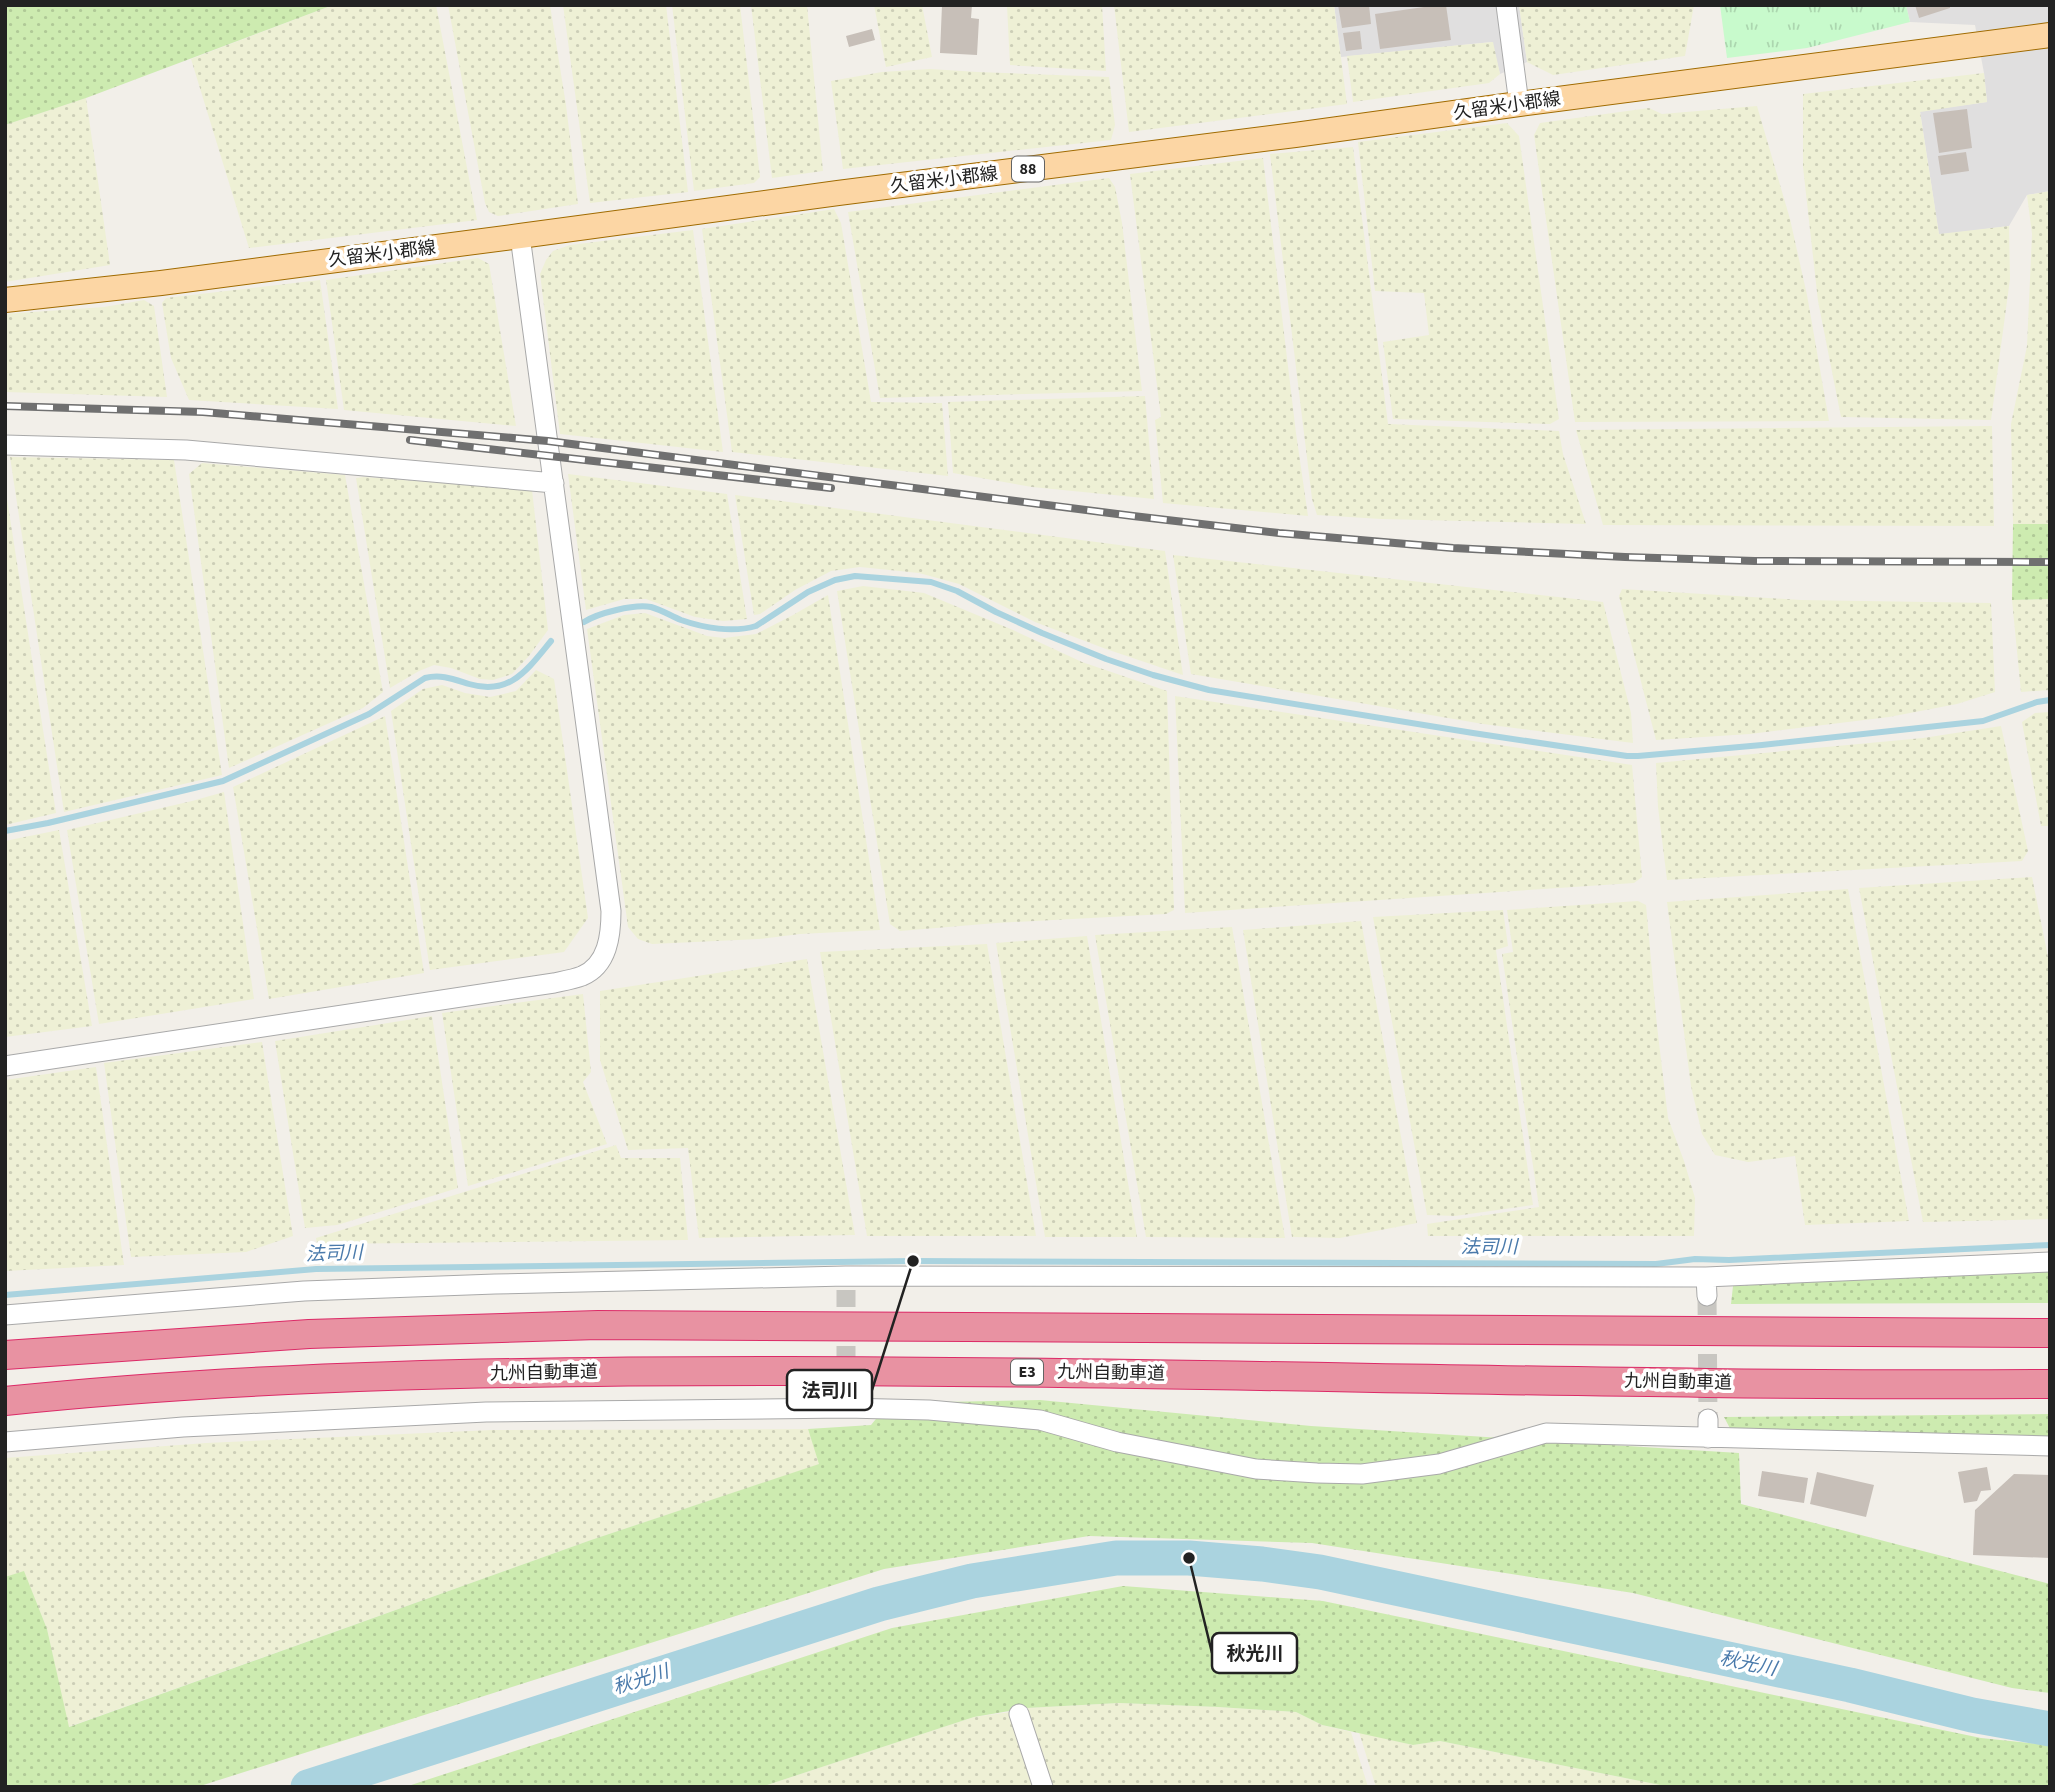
<svg xmlns="http://www.w3.org/2000/svg" width="2055" height="1792" font-family="'Source Sans 3','Noto Sans JP',sans-serif">
	<style>
		.residential { fill: #e0dfdf }
		.farmland { fill: url(#farmland-dots) }
		.grass { fill: url(#grass-dots) }
		.park { fill: url(#park-tufts) }
		.lines { fill: none; stroke-linecap: round; stroke-linejoin: round }
		.stream { stroke: #aad3df; stroke-width: 6 }
		.river { stroke: #aad3df; stroke-width: 35 }
		.building { fill: #c7bfb8 }
		.minor-tunnel { stroke: #c8c6c1; stroke-width: 19; stroke-dasharray: 19 10; stroke-linecap: butt }
		.minor-casing { stroke: #a9a9a9; stroke-width: 21 }
		.major-casing { stroke: #a06b00; stroke-width: 26 }
		.highway-casing { stroke: #dc2a67; stroke-width: 30 }
		.minor { stroke: #fff; stroke-width: 19 }
		.major { stroke: #fcd6a4; stroke-width: 24 }
		.highway { stroke: #e892a2; stroke-width: 28 }
		.rail-casing { stroke: #707070; stroke-width: 8 }
		.rail { stroke: #fff; stroke-width: 5; stroke-dasharray: 16; stroke-linecap: butt }
		.labels { text-anchor: middle; dominant-baseline: central; stroke-width: 7; stroke-linejoin: round; paint-order: stroke }
		.shield { fill: #fff; stroke: #646464; stroke-width: 2 }
		.shield-label { font-size: 16px; font-weight: bold; fill: #222 }
		.street-label { font-size: 18px; fill: #222; stroke: #fff }
		.water-label { font-size: 19px; font-style: italic; fill: #4a7aab; stroke: #fff }
		.leader { fill: none; stroke: #222; stroke-width: 2.5 }
		.callout-dot { fill: #222; stroke: #fff; stroke-width: 2.5 }
		.callout { fill: #fff; stroke: #222; stroke-width: 2.5 }
		.callout-label { font-size: 19px; text-anchor: middle; font-weight: bold; fill: #222 }
	</style>
	<defs>
		<pattern id="farmland-dots" width="8" height="8" patternUnits="userSpaceOnUse" patternTransform="scale(1.75)"><rect width="8" height="8" fill="#eef0d5"/><path d="M2 2h.1M6 6h.1" fill="none" stroke="#ccceb7" stroke-width="1.8" stroke-linecap="round"/></pattern>
		<pattern id="grass-dots" width="8" height="8" patternUnits="userSpaceOnUse" patternTransform="scale(1.75)"><rect width="8" height="8" fill="#cdebb0"/><path d="M2 2h.1M6 6h.1" fill="none" stroke="#b0c997" stroke-width="1.8" stroke-linecap="round"/></pattern>
		<pattern id="park-tufts" width="24" height="20" patternUnits="userSpaceOnUse" patternTransform="scale(1.75)"><rect width="24" height="20" fill="#c8facc"/><path d="M3 7l-1-3M5 7V3M7 7l1-3M15 17l-1-3M17 17v-4M19 17l1-3" fill="none" stroke="#acd6af"/></pattern>
	</defs>
	<rect width="100%" height="100%" fill="#f2efe9"/>
	<path class="residential" d="M1334 5H1519L1527 62 1500 74 1492 42 1341 57Z
		M1906 5H2050V191L2027 195 2009 226 1939 235 1920 111 1987 102 1984 73 1975 25 1910 22Z"/>
	<path class="farmland" d="M333 5H436L477 220 249 248 191 59Z
		M448 5H550L566 105 578 204 498 216 489 212 485 203Z
		M563 5H666L688 192 590 203Z
		M672 5H740L760 177 754 183 694 191Z
		M751 5H807L823 171 772 178Z
		M874 5H922L932 57 886 67Z
		M1102 5 1106 71 1010 65 1007 6Z
		M1114 5H1334L1347 104 1129 132Z
		M1519 5H1694L1685 56 1553 75 1527 62Z
		M1493 42 1500 74 1489 83 1353 102 1347 56Z
		M930 69 978 72 1109 77 1115 125 1111 140 843 169 831 81 882 72Z
		M1984 73 1987 102 1920 112 1939 234 2009 226 2010 279 1991 420 1841 417 1818 301 1803 167V94Z
		M86 98 110 265 5 282V125Z
		M1757 106 1790 219 1807 295 1829 421 1575 422 1534 135 1540 123 1649 108 1662 114Z
		M1507 123 1519 136 1559 419 1550 424 1393 419 1383 342 1429 335 1424 293 1375 291 1358 142Z
		M1353 147 1388 424 1559 431 1563 454 1586 524 1381 519 1317 515 1312 499 1270 154Z
		M1263 158 1296 433 1308 516 1163 503 1155 420 1161 417 1130 174Z
		M1109 178 1115 187 1122 223 1142 391 880 398 848 212Z
		M2050 191V524H2013L2011 424 2027 346 2032 234 2027 195Z
		M834 209 841 223 871 402 942 403 948 476 732 452 702 229Z
		M693 230 723 452 560 434 540 274 546 260 553 251 570 245Z
		M478 258 489 264 516 426 344 410 326 280Z
		M320 280 338 409 189 400 171 358 162 303 166 298Z
		M144 300 154 306 167 397 5 392V314L104 307Z
		M1145 396 1154 499 1032 487 953 473 948 402Z
		M1992 426 1994 526 1603 525 1576 430Z
		M10 457 174 460 222 775 64 812Z
		M202 463 345 475 383 692 363 708 229 768 189 474Z
		M568 474 727 494 747 619 723 621 695 617 646 599H624L586 610Z
		M364 477 532 490 548 630 529 656 512 674 493 680 480 679 451 668 434 665 419 671 390 688 356 478Z
		M5 486 56 813 5 825Z
		M735 495 1165 551 1183 675 1106 649 1035 622 959 584 919 573 860 567 831 571 795 590 760 614 754 615Z
		M1173 555 1603 602 1631 713 1633 743 1483 724 1191 674Z
		M863 586 924 593 1013 630 1082 662 1167 691 1174 910 1166 914 996 923 900 931 890 924 837 591Z
		M1622 589 1801 600 1991 603 1995 692 1957 704 1889 717 1750 734 1656 740 1619 596Z
		M828 595 880 930 800 934 759 939 652 944 638 939 628 927 587 629 624 615 645 613 707 636 724 638 756 634 793 615Z
		M2050 599V690L2021 692 2012 600Z
		M536 670 554 679 588 918 564 952 430 970 391 711 423 689 442 685 465 693 490 697 516 691Z
		M1175 696 1632 765 1642 877 1634 883 1185 913Z
		M2050 712V826H2041L2022 722 2035 713Z
		M385 716 424 973 269 999 233 787Z
		M2001 726 2028 851 2022 861 1667 880 1658 807 1656 763 1923 738Z
		M224 792 254 999 99 1024 67 830 192 801Z
		M59 830 92 1026 5 1037V841Z
		M2032 877 2050 967V1219L1923 1222 1859 888Z
		M1848 889 1909 1221 1805 1225 1795 1156 1748 1162 1715 1155 1702 1134 1691 1086 1667 902Z
		M1638 901 1646 905 1657 1026 1668 1118 1684 1161 1695 1198 1694 1236H1428L1427 1224 1539 1207 1502 954 1513 952 1507 910Z
		M1503 910 1508 946 1496 950 1533 1205 1455 1216 1427 1215 1373 917Z
		M1361 921 1417 1223 1340 1238 1292 1237 1243 930Z
		M1232 927 1285 1238 1146 1237 1095 935Z
		M1087 936 1137 1237H1045L996 943Z
		M987 944 1036 1236H867L820 952Z
		M807 959 855 1235 699 1238 688 1148 628 1150 600 1060V991Z
		M583 994 591 1072 583 1082 607 1144 468 1186 442 1013Z
		M432 1016 458 1188 337 1225 305 1228 275 1041Z
		M262 1042 293 1236 246 1252 131 1257 104 1063Z
		M96 1067 124 1265 5 1271V1080Z
		M616 1145 621 1158H680L688 1240 317 1244 316 1238Z
		M808 1429 820 1464 591 1540 68 1727 47 1629 24 1572 5 1577V1458L206 1443 492 1430Z
		M1119 1703 1218 1707 1296 1712 1322 1725 1351 1732 1368 1787H1051L1027 1708Z
		M1011 1712 1035 1787H761L974 1717Z
		M1359 1732 1413 1745 1440 1741 1670 1787H1376Z"/>
	<path class="grass" d="M5 5H333L86 98 5 125Z
		M2013 524H2050V599L2012 600Z
		M2050 1271V1303L1731 1304 1733 1286Z
		M1040 1400 1311 1426 1739 1453 1741 1504 2050 1584V1693L2012 1688 1633 1593 1312 1543 1089 1536 884 1569 197 1787H5V1577L24 1571 47 1629 69 1727 591 1540 819 1464 808 1429 871 1425 889 1403Z
		M2050 1414V1437L1734 1436 1724 1417Z
		M1123 1586 1323 1601 1981 1738 2050 1745V1787H1670L1440 1741 1413 1745 1322 1725 1296 1712 1218 1707 1119 1703 1027 1708 974 1717 761 1787H405L892 1628Z"/>
	<path class="park" d="M1720 5H1906L1910 22 1807 48 1727 58Z"/>
	<g class="lines">
		<path class="stream" d="M584 622C598 613 634 604 651 607 662 610 671 616 681 620 704 628 733 633 756 626L808 592 835 580 855 576 931 582 957 591 996 612 1042 633 1106 659 1153 675 1209 690 1473 733 1627 756H1638L1762 745 1983 721 2037 702 2050 700
			M5 831 48 823 223 781 369 714 425 678C441 674 453 679 469 684 510 696 527 670 551 641
			M5 1295 316 1269 913 1261 1656 1264 1695 1259 1729 1260 2050 1245"/>
		<path class="river" d="M308 1787 879 1604 972 1581 1116 1558H1189L1262 1564 1320 1572 1850 1685 1972 1715 2050 1729"/>
	</g>
	<path class="building" d="M942 5H972L971 18 979 19 977 55 940 53Z
		M1338 5H1369L1371 24 1342 28Z
		M1438 5H1446L1451 40 1380 49 1375 14Z
		M1915 5H1950V8L1919 18Z
		M872 29 875 40 849 47 846 36Z
		M1360 31 1362 49 1346 51 1343 33Z
		M1967 109 1972 148 1939 153 1933 113Z
		M1966 152 1969 171 1941 175 1938 156Z
		M1987 1467 1991 1490 1981 1491 1977 1501 1964 1503 1958 1472Z
		M1762 1471 1808 1478 1804 1503 1758 1496Z
		M1817 1472 1874 1485 1866 1517 1810 1504Z
		M2014 1474 2050 1475V1558L1973 1555 1975 1510Z"/>
	<g class="lines">
		<path class="minor-tunnel" d="M1707 1296 1708 1419
			M846 1394V1290"/>
		<g class="minor-casing">
			<path id="minor" d="M1506 5 1519 104
				M5 445 186 450 554 483
				M5 1066 554 983C563 981 574 979 582 976 608 965 611 935 611 911L520 236
				M1706 1277 1707 1296
				M5 1315 304 1291 495 1284 846 1276 1706 1277 2050 1262
				M1708 1419V1438
				M5 1442 183 1427 486 1412 846 1408 929 1410 1040 1420 1117 1442 1256 1469 1317 1473 1362 1474 1439 1464 1546 1433 2050 1446
				M1019 1714 1043 1787"/>
		</g>
		<g class="major-casing">
			<path id="major" d="M5 300 161 283 520 236 838 193 1295 135 1519 104 2050 35"/>
		</g>
		<g class="highway-casing">
			<path id="highway" d="M5 1355 309 1334 598 1325 2050 1333
				M5 1401C264 1374 525 1371 786 1371 1207 1371 1628 1387 2050 1384"/>
		</g>
		<use href="#minor" class="minor"/>
		<use href="#major" class="major"/>
		<use href="#highway" class="highway"/>
		<g class="rail-casing">
			<path id="rail" d="M5 406 203 412 548 441 1133 516 1279 533 1453 548 1625 557 1755 561 2050 562
				M410 440 831 488"/>
		</g>
		<use href="#rail" class="rail"/>
	</g>
	<g class="labels">
		<g class="shield">
			<rect x="1012" y="156.5" width="32" height="25" rx="5"/>
			<rect x="1011" y="1359.5" width="32" height="25" rx="5"/>
		</g>
		<g class="shield-label">
			<text x="1028" y="169">88</text>
			<text x="1027" y="1372">E3</text>
		</g>
		<g class="street-label">
			<text transform="translate(1507 106) rotate(-8)">久留米小郡線</text>
			<text transform="translate(944 180) rotate(-7)">久留米小郡線</text>
			<text transform="translate(382 254) rotate(-7)">久留米小郡線</text>
			<text transform="translate(544 1373) rotate(-1)">九州自動車道</text>
			<text transform="translate(1111 1373) rotate(1)">九州自動車道</text>
			<text transform="translate(1678 1382) rotate(1)">九州自動車道</text>
		</g>
		<g class="water-label">
			<text x="1489" y="1247">法司川</text>
			<text transform="translate(334 1254) rotate(-2)">法司川</text>
			<text transform="translate(1748 1664) rotate(12)">秋光川</text>
			<text transform="translate(641 1680) rotate(-18)">秋光川</text>
		</g>
	</g>
	<path class="leader" d="M913 1261L872 1390M1189 1558L1212 1653"/>
	<g class="callout-dot">
		<circle cx="913" cy="1261" r="7"/>
		<circle cx="1189" cy="1558" r="7"/>
	</g>
	<g class="callout">
		<rect x="787" y="1370" width="85" height="40" rx="7"/>
		<rect x="1212" y="1633" width="85" height="40" rx="7"/>
	</g>
	<g class="callout-label">
		<text x="830" y="1397">法司川</text>
		<text x="1255" y="1660">秋光川</text>
	</g>
	<rect width="2055" height="1792" fill="none" stroke="#222222" stroke-width="14"/>
</svg>
